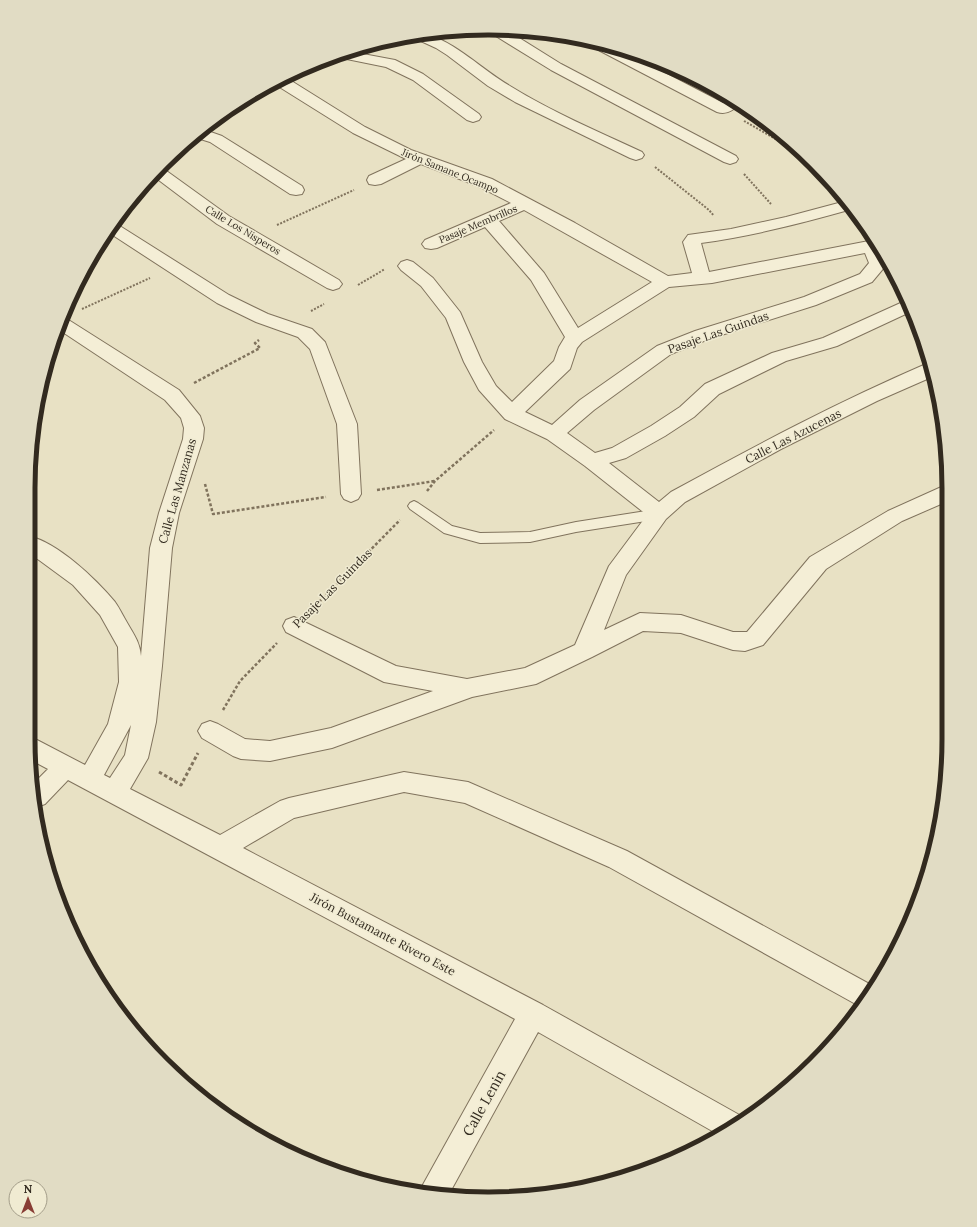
<svg xmlns="http://www.w3.org/2000/svg" width="977" height="1227" font-family="Lora,serif">
	<style>
		.lines { fill: none; stroke-linecap: round; stroke-linejoin: round }
		.lane-casing { stroke: #80735d; stroke-width: 2 }
		.street-casing { stroke: #80735d; stroke-width: 2 }
		.path-far2 { stroke: #80735d; stroke-width: 2; stroke-dasharray: 2 1.5; stroke-linecap: butt }
		.path-far1 { stroke: #80735d; stroke-width: 2.5; stroke-dasharray: 3 2; stroke-linecap: butt }
		.path { stroke: #80735d; stroke-width: 3; stroke-dasharray: 3.5 2.5; stroke-linecap: butt }
		.lane { fill: #f4eed6; fill-rule: evenodd }
		.street { fill: #f4eed6; fill-rule: evenodd }
		.labels { text-anchor: middle; dominant-baseline: central; stroke-width: 3; stroke-linejoin: round; paint-order: stroke }
		.far-street-label { font-size: 10px; fill: #322a1f; stroke: #f0ebd2 }
		.street-label { font-size: 12px; fill: #322a1f; stroke: #f0ebd2 }
		.near-street-label { font-size: 14px; fill: #322a1f; stroke: #f0ebd2 }
		.rim { fill: none; stroke: #322a1f; stroke-width: 5 }
	</style>
	<rect width="100%" height="100%" fill="#e8e1c4"/>
	<g class="lines">
		<g class="lane-casing">
			<path id="lane" d="M414 501 418 503 452 526 480 533 530 532 576 522 659 509 663 511 665 514 663 517 659 519 576 532 530 542 480 543 444 533 410 509 408 506 410 503Z"/>
		</g>
		<g class="street-casing">
			<path id="street" d="M505 29 561 64 736 156 738 159 736 162 730 164 724 162 551 70 491 33 489 30Z
				M424 33C457 43 481 69 510 86 552 112 597 131 642 152L644 155 642 158 636 160 630 158 515 102 488 86 447 55 436 48 410 36Z
				M585 40 611 45 723 103 729 99 740 105C732 110 727 115 717 112L587 44Z
				M347 51 395 60 423 74 479 114 481 117 479 120 473 122 467 120 413 80 386 67 332 56Z
				M285 77 365 127 411 150 492 179 575 223 668 276 692 273 683 242 688 235 731 229 786 217 846 201 852 209C802 223 753 236 701 243L709 272 874 240 881 250 887 264 872 282 816 305 709 339 671 354 594 410 567 433 595 453 612 448 651 426 680 407 705 384 772 353 823 338 905 301 910 312 837 346 786 361 719 394 694 417 665 436 626 458 609 463 659 502 671 492C755 446 838 402 926 364L931 363 934 376 877 401 781 449 685 502 666 519 626 575 604 630 640 613 681 615 733 632H747L810 557 888 511 948 484V501L902 521 826 569 763 645 745 651 733 650 681 633 643 631 592 657 536 684 472 697 332 748 270 761 241 759 233 756 202 738 198 731 202 724 210 721 218 724 245 739 270 741 331 728 433 691 384 682 286 632 283 626 286 620 294 617 396 666 467 679 525 668 575 645 609 566 647 515 585 466 547 439 505 419 479 390 464 362 446 318 421 286 401 270 398 266 401 262 407 260 413 262 433 278 460 312 482 362 496 386 512 402 554 361 559 347 565 337 531 280 485 227 437 248 431 249 425 248 422 244 425 240 511 203 480 187 421 164 381 184 375 185 369 184 367 180 369 176 406 159 353 133 273 83ZM524 210 652 282 578 328 544 273 499 221ZM865 253 869 263 860 274 804 297 695 331 657 346 580 400 552 425 525 412 570 369 577 348 582 342 669 287 712 283Z
				M202 129 222 136 302 186 304 190 302 194 296 195 290 194 210 142 194 137Z
				M161 167 229 216 339 280 342 284 339 288 333 290 327 288 217 224 152 175Z
				M115 223 229 295 268 314 312 329 325 342 357 424 361 494 358 499 351 502 344 499 341 494 337 424 310 349 298 337 256 322 217 303 108 232Z
				M63 317 67 319 179 390 200 416 204 428 203 439 179 513 172 548 162 666 156 722 148 758 130 789 220 835 280 801 289 798 404 772 468 782 627 851 873 986 861 1007 609 867 465 803 404 792 294 818 243 848 543 1005 743 1117 744 1119 721 1136 538 1032 449 1194 420 1190 515 1019 68 780 45 804 37 807 34 783 48 769 31 760 28 737 37 740 85 765 108 724 119 682 118 647 100 615 73 585 39 560 29 554V536C58 543 96 579 115 602 120 609 124 618 129 626 135 636 140 644 141 656L150 548 159 513 183 439 184 428 181 418 165 400 58 329ZM133 715 125 755 110 778 104 775 131 725Z"/>
		</g>
		<path class="path-far2" d="M744 121 795 150 836 187
			M655 167 709 210 714 216
			M744 174 771 204
			M277 225 354 190
			M358 285 385 269
			M82 309 150 278
			M311 311 324 304"/>
		<path class="path-far1" d="M194 383 260 348 255 343 259 340
			M205 484 213 514 326 497
			M377 490 435 481
			M427 491 435 481 494 430
			M312 609 400 520
			M223 710 240 681 277 643"/>
		<path class="path" d="M159 772 181 785 198 753"/>
		<use href="#lane" class="lane"/>
		<use href="#street" class="street"/>
	</g>
	<g class="labels">
		<g class="far-street-label">
			<text transform="translate(450 171) rotate(22)">Jirón Samane Ocampo</text>
			<text transform="translate(478 224) rotate(-23)">Pasaje Membrillos</text>
			<text transform="translate(243 230) rotate(31)">Calle Los Nisperos</text>
		</g>
		<g class="street-label">
			<text transform="translate(718 332) rotate(-19)">Pasaje Las Guindas</text>
			<text transform="translate(793 436) rotate(-27)">Calle Las Azucenas</text>
			<text transform="translate(177 491) rotate(-74)">Calle Las Manzanas</text>
			<text transform="translate(332 588) rotate(-45)">Pasaje Las Guindas</text>
			<text transform="translate(383 934) rotate(28)">Jirón Bustamante Rivero Este</text>
		</g>
		<g class="near-street-label">
			<text transform="translate(484 1103) rotate(-61)">Calle Lenin</text>
		</g>
	</g>
	<path d="M0 0H977V1227H0ZM488 35H489A453 453 0 0 1 942 488V739A453 453 0 0 1 489 1192H488A453 453 0 0 1 35 739V488A453 453 0 0 1 488 35Z" fill="#e1dcc4" fill-rule="evenodd"/>
	<path class="rim" d="M488 35H489A453 453 0 0 1 942 488V739A453 453 0 0 1 489 1192H488A453 453 0 0 1 35 739V488A453 453 0 0 1 488 35Z"/>
	<g transform="translate(28 1199)"><circle r="19" fill="#f0ebd2" stroke="#a49e8a"/>
	<path d="M0-3L7 15L0 10L-7 15Z" fill="#883d34"/>
	<text y="-6" font-size="11" font-weight="bold" text-anchor="middle" fill="#322a1f">N</text>
	</g>
</svg>
